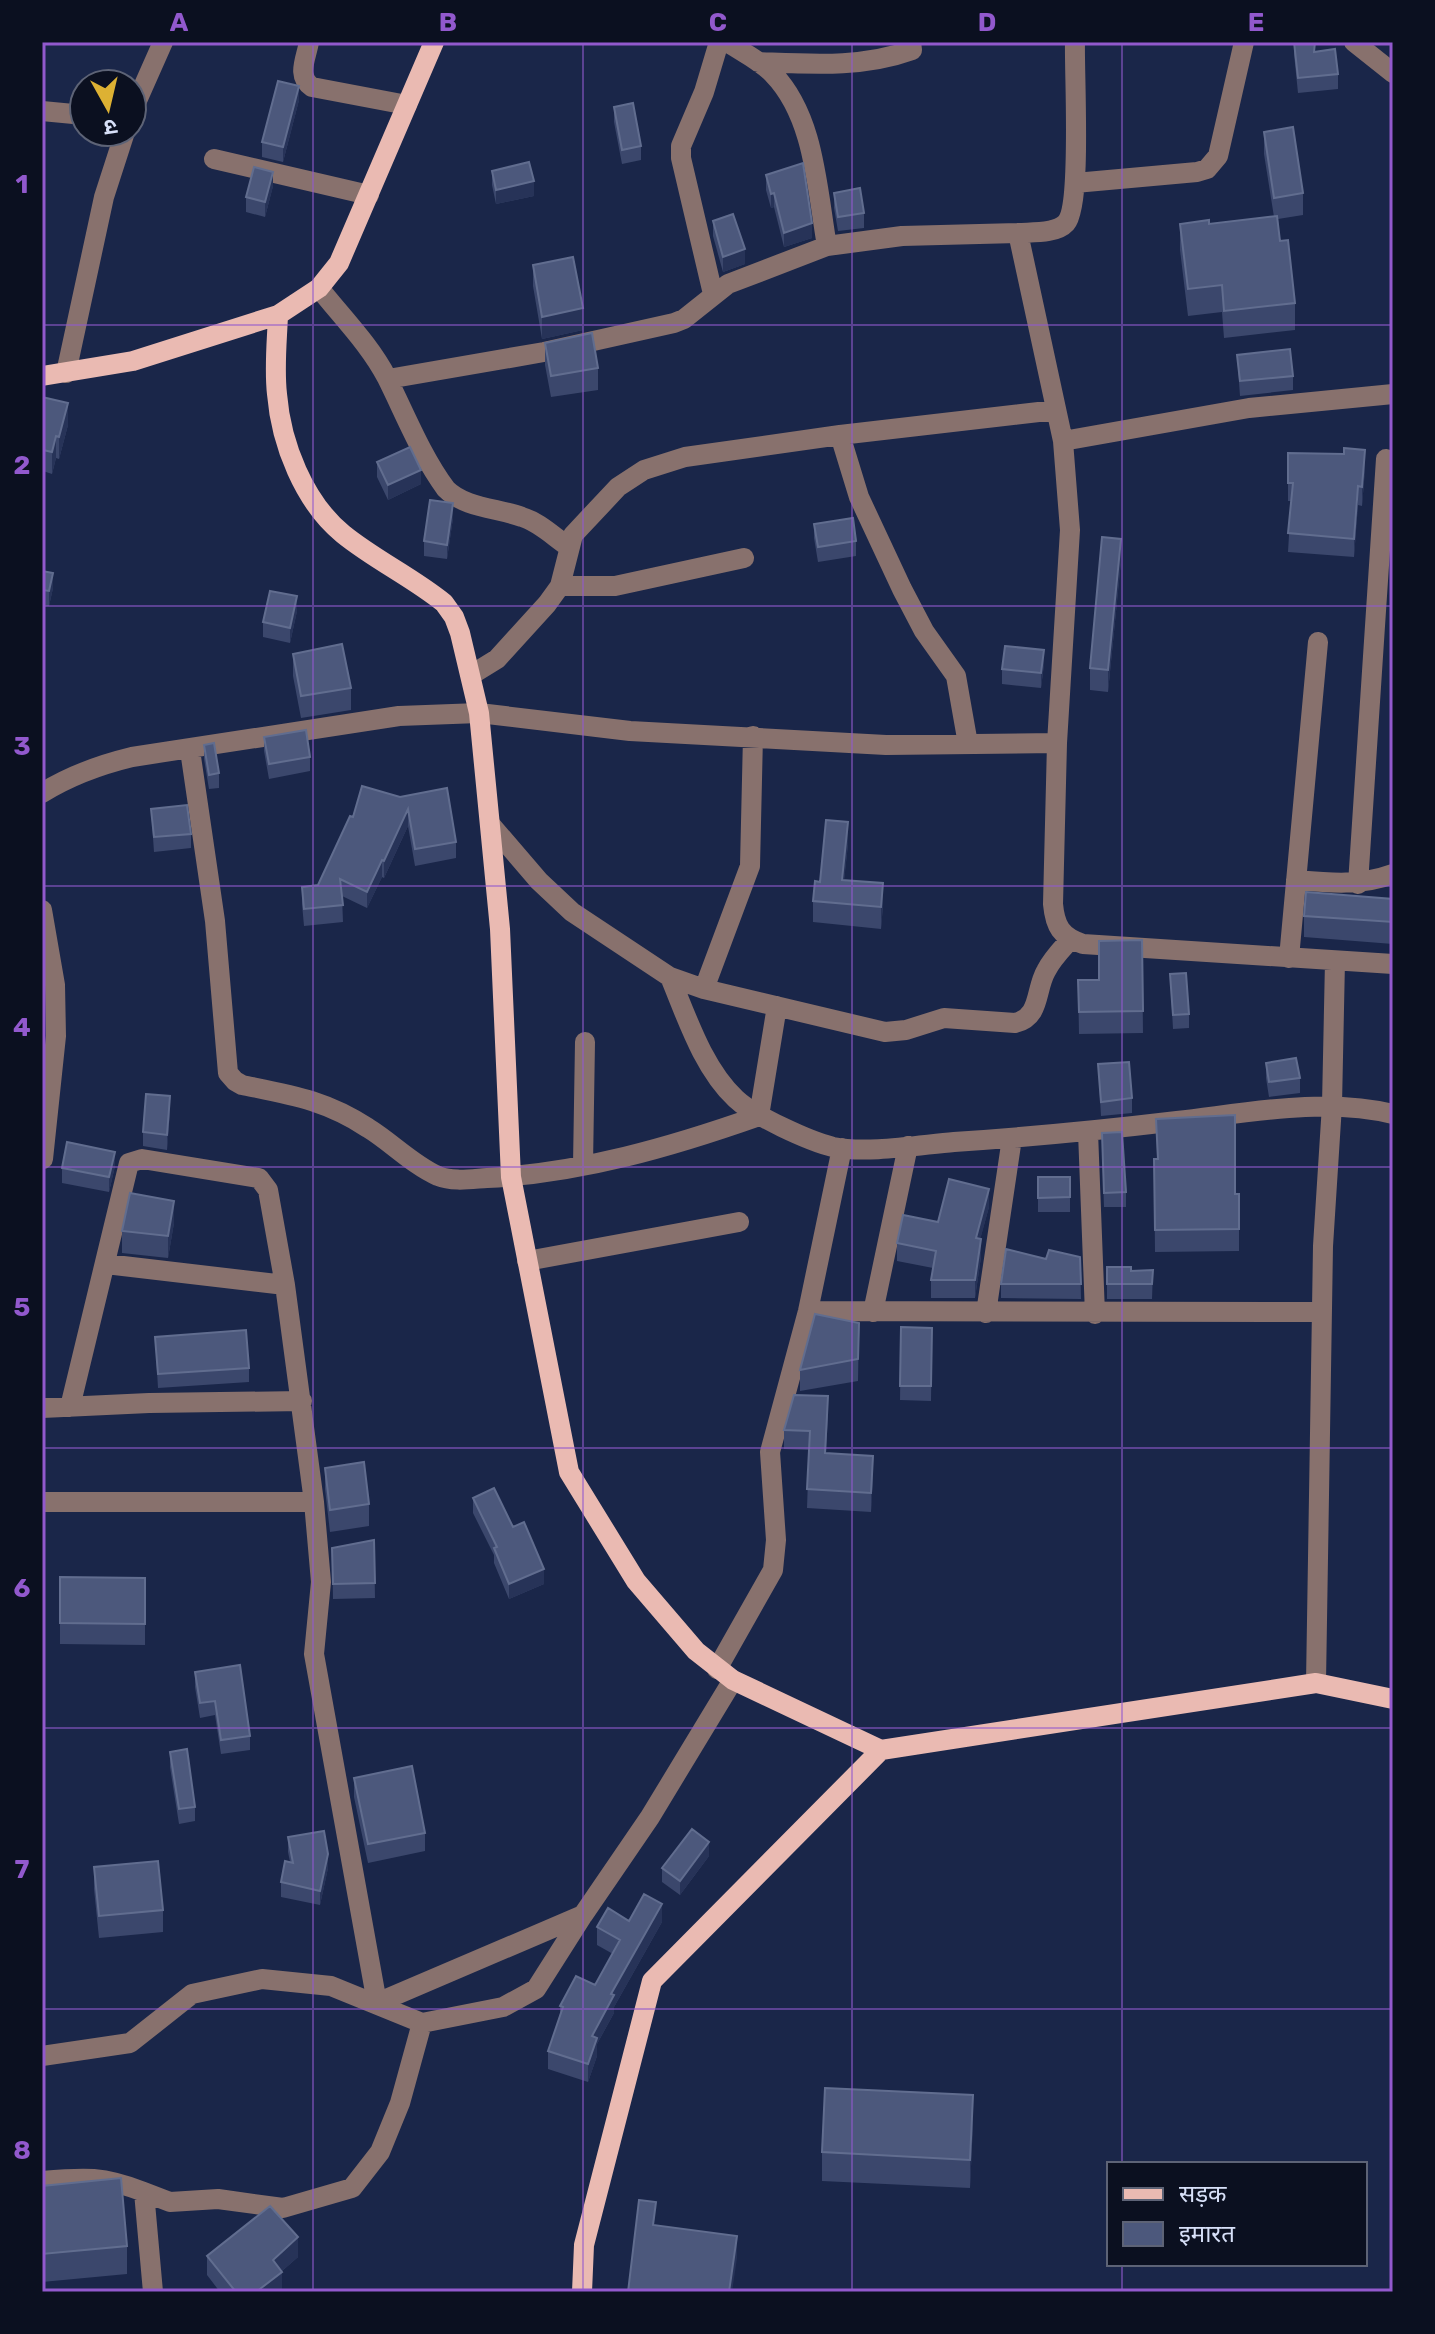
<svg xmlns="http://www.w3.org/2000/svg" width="1435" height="2334" font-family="Rubik,'Noto Sans Devanagari',sans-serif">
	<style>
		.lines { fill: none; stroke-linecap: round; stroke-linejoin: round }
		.minor { stroke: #88716d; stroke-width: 20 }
		.major { stroke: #eabab2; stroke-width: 20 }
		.wall { fill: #3b476c }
		.shaded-wall { fill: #273358 }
		.building { fill: #4c587c; stroke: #616d8f; stroke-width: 2 }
		.grid { fill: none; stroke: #9259cd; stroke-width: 2; stroke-opacity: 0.55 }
		.neatline { fill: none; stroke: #9259cd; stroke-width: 3 }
		.grid-label { font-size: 26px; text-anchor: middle; font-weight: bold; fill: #9259cd }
	</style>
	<rect width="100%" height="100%" fill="#1a2649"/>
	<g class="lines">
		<path class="minor" d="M309 42C306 59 296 76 312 87L407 105
			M727 42C742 52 761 61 773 74 815 117 817 190 827 246
			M1354 42 1393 73
			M758 62C811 64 862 68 912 50L911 42
			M42 111 84 115
			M132 112 163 42
			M214 159 369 195
			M1075 183 1197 172 1207 169 1218 156 1244 42
			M1018 233C1032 232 1056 234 1066 223 1082 206 1074 73 1075 42
			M319 288C342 317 370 345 387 378 406 416 421 455 446 489 465 508 497 508 522 517 539 522 554 537 569 547
			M713 294 681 158V146L704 92 719 42
			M66 373 104 197 125 132
			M388 379 544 352 674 323 684 319 728 284 827 246 902 236 1018 233 1063 441 1070 530 1057 743
			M840 435 859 497 902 589 924 631 956 676 968 744
			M1063 441 1249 408 1393 394
			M560 586H615L744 558
			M471 675 497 659 547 604 560 586 573 535 618 487 644 470 685 457 840 435 1056 410
			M190 750 215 921 228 1073 235 1081 242 1085C291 1095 325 1100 368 1128 391 1142 413 1165 438 1176 453 1182 471 1179 487 1178 581 1173 671 1147 759 1116L777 1006
			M42 793C71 775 99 765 132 757L399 716 479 713 630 731 886 745 1057 743 1053 904C1055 926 1061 937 1083 944L1393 964
			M490 824 539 881 572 912 670 977 704 989 885 1032 906 1030 944 1018 1015 1023C1041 1017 1035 990 1046 971 1052 959 1061 950 1070 940
			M1296 880C1330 883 1360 886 1393 874
			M1358 884 1386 459
			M42 910 55 985 56 1036 43 1159
			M1289 958 1318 642
			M670 977C687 1018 703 1068 736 1099 754 1116 809 1141 833 1147 866 1154 919 1145 954 1142 1028 1137 1102 1130 1177 1121 1247 1113 1323 1097 1393 1114
			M704 989 750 866 753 736
			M1088 1132 1095 1314
			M583 1165 585 1042
			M527 1261 739 1222
			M106 1264 285 1285
			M808 1311 1322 1312
			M873 1312 908 1146
			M986 1313 1012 1138
			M70 1407 129 1163 142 1159 259 1178 268 1190 285 1285 314 1502 321 1582 314 1654 377 2003
			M42 1408 149 1403 302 1401
			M42 1502H314
			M717 1669 773 1570 776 1540 770 1452 808 1311 842 1148
			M1316 1683 1323 1246 1332 1105 1335 961
			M377 2003 583 1915 650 1817 733 1680
			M422 2023 503 2007 536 1989 583 1915
			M42 2056 130 2043 192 1994 262 1979 331 1986 422 2023 400 2103 380 2152 352 2188 283 2208 218 2199 170 2202 144 2192 153 2292
			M42 2181C85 2177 103 2176 144 2192"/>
		<path class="major" d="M278 315C277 341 274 368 277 394 281 444 304 502 343 534 375 560 412 577 444 603L454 617 460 633 479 713 500 929 511 1177 569 1472 636 1581 696 1651 733 1680 881 1750
			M42 376 133 361 278 315 319 288 339 263 434 42
			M582 2292 584 2245 652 1981 881 1750 1316 1683 1393 1699"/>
	</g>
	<path class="wall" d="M1294 42 1316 52 1338 74V89L1298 93 1294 54Z
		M299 100 283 162 262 157V142Z
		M614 107 641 146V160L622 164 614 122Z
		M1264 132 1303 193V215L1278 219 1280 241 1295 303V330L1224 338 1222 312 1188 316 1180 250V224H1209L1274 217 1264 154Z
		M492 171 534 196 496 204 492 185Z
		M766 175 812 238 784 247 774 207 771 208 766 190Z
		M273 186 265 217 246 212V197Z
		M834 193 864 213V228L838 231 834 208Z
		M713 221 745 264 723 272 713 236Z
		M533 265 583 330 542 339 533 286Z
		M545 343 598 368V390L551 397 545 365Z
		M1237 355 1293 376V390L1240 396Z
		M42 397 68 425 59 459 56 458 52 474 43 471Z
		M1288 453 1365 469 1362 506 1358 505 1354 557 1288 552 1291 501H1288Z
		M377 462 421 484 388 500 377 477Z
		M453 518 447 559 424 556V541Z
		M814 524 856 541V556L818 562 814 538Z
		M1121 561 1108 692 1090 690V668Z
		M42 571 53 588 49 606 42 605Z
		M297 611 290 643 263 637V622Z
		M293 654 351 688V710L301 718 293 676Z
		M1044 664 1041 688 1002 684V669Z
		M264 737 310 757V771L269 779 264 751Z
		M204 745 219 773V788L209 789 204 759Z
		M400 797 456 842V858L415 866 408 826 384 878 382 877 367 908 342 896 343 922 304 926 302 904V887L318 885 353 817Z
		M151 809 191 834V848L154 852Z
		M848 844 844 880 883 905 881 929 813 922V901L820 882Z
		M1393 899V944L1304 937V916Z
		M1142 940 1143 1033 1079 1034 1078 980H1099Z
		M1170 974 1189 1014V1028L1173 1029Z
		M1266 1063 1300 1078V1093L1269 1097 1266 1078Z
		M1098 1064 1132 1098V1113L1101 1116Z
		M170 1111 167 1150 143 1146V1132Z
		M1156 1119 1235 1194H1239V1251L1155 1252 1154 1159H1157Z
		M1102 1148 1126 1192V1207H1104Z
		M115 1166 109 1192 62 1183V1168Z
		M1038 1177H1070V1212H1038Z
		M989 1207 980 1239 981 1257 975 1298H931V1280L933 1268 897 1261V1243L938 1222Z
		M174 1223 168 1258 122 1253V1231Z
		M1080 1257 1081 1299 1001 1298V1284Z
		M1107 1267 1131 1271 1153 1270 1152 1299H1107Z
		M859 1323 858 1381 800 1391V1370Z
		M901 1327 932 1328 931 1401 900 1400Z
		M155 1337 249 1368V1382L158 1388Z
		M828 1415 826 1453 873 1474 871 1512 807 1508 809 1450 784 1449V1430Z
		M325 1468 369 1504V1526L330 1532 325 1489Z
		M473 1498 513 1527 544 1584 509 1599 494 1563V1555L473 1513Z
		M374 1540 375 1598 333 1599 332 1548Z
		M60 1577 145 1578V1645L60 1644Z
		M195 1672 250 1736V1750L221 1754 215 1715 200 1718 195 1687Z
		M170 1752 195 1807V1821L179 1824 170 1767Z
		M354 1778 425 1833V1851L368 1863 354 1797Z
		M288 1837 328 1868 320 1905 281 1897V1882L290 1862 288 1852Z
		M709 1856 680 1895 662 1882V1868Z
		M94 1867 163 1910V1932L99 1938 94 1889Z
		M629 1921 662 1922 614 2007V2013L597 2044V2056L588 2082 548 2069V2051L560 2014V2006L595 1985 613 1954 597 1945V1927Z
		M973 2124 970 2188 822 2181V2152Z
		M42 2186 127 2246V2274L42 2282Z
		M207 2256 298 2257 282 2271 281 2292H220L207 2275Z"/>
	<path class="shaded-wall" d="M299 86V100L283 162V147Z
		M273 172V186L265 217V202Z
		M534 181V196L496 204V190Z
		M774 193V207L771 208V194Z
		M812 223V238L784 247V233Z
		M745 249V264L723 272V257Z
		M583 308V330L542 339V317Z
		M68 403V425L59 459V437Z
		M56 436V458L52 474V452Z
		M43 450V471L42 476V454Z
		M1365 450V469L1362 506V487Z
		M421 470V484L388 500V485Z
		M1358 486V505L1354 557V539Z
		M453 503V518L447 559V545Z
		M1121 539V561L1108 692V670Z
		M53 573V588L49 606V591Z
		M297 596V611L290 643V628Z
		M1044 650V664L1041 688V673Z
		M408 809V826L384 878V861Z
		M848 822V844L842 901V880Z
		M382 860V877L367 908V892Z
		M883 883V905L881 929V907Z
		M170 1096V1111L167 1150V1135Z
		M115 1152V1166L109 1192V1177Z
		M989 1189V1207L976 1255V1238Z
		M174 1201V1223L168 1258V1236Z
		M981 1239V1257L975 1298V1280Z
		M873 1456V1474L871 1512V1493Z
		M544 1569V1584L509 1599V1584Z
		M709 1842V1856L680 1895V1881Z
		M328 1854V1868L320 1905V1891Z
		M662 1904V1922L614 2007V2013L597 2044V2056L588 2082V2064L592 2036 611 1994Z
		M973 2095V2124L970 2188V2160Z
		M737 2236V2258L732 2292H729Z
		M298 2237V2257L275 2277 282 2272V2291L256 2292 273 2260Z"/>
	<path class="building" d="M1294 42H1315L1314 52 1335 49 1338 74 1298 78Z
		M278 81 299 86 283 147 262 142Z
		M633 103 641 146 622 150 614 107Z
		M1293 127 1303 193 1274 198 1264 132Z
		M529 162 534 181 496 190 492 171Z
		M803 163 812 223 784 233 774 193 771 194 766 175Z
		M254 167 273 172 265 202 246 197Z
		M860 188 864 213 838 217 834 193Z
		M733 214 745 249 723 257 713 221Z
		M1277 216 1280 241 1288 240 1295 303 1224 311 1222 285 1188 289 1180 224 1209 220V224Z
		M573 257 583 308 542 317 533 265Z
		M592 333 598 368 551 376 545 343Z
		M1290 349 1293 376 1240 381 1237 355Z
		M42 397 68 403 59 437 56 436 52 452 43 450 42 454Z
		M410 447 421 470 388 485 377 462Z
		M1344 448 1365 450 1362 487 1358 486 1354 539 1288 533 1293 483H1288V453L1344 454Z
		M430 500 453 503 447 545 424 541Z
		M853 518 856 541 818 547 814 524Z
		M1102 537 1121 539 1108 670 1090 668Z
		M42 571 53 573 49 591 42 590Z
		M270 591 297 596 290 628 263 622Z
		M342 644 351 688 301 696 293 654Z
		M1005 646 1044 650 1041 673 1002 669Z
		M306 730 310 757 269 764 264 737Z
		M214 743 219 773 209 775 204 745Z
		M362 786 400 797 447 788 456 842 415 849 408 809 384 861 382 860 367 892 340 879 343 905 304 909 302 887 318 885 350 816 353 817Z
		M187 805 191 834 154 837 151 809Z
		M826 820 848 822 842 880 883 883 881 907 813 901 815 881 820 882Z
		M1306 892 1393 899V922L1304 916Z
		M1142 940 1143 1011 1079 1012 1078 980H1099V941Z
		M1186 973 1189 1014 1173 1015 1170 974Z
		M1296 1058 1300 1078 1269 1082 1266 1063Z
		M1129 1062 1132 1098 1101 1102 1098 1064Z
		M146 1094 170 1096 167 1135 143 1132Z
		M1235 1115V1194H1239V1229L1155 1230 1154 1159H1158L1156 1119Z
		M1122 1132 1126 1192 1104 1193 1102 1133Z
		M67 1142 115 1152 109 1177 62 1168Z
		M1038 1177H1070V1197L1038 1198Z
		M949 1179 989 1189 976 1238 981 1239 975 1280H931L936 1251 897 1243 903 1215 938 1222Z
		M130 1193 174 1201 168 1236 122 1231Z
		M1006 1249 1046 1259 1049 1250 1080 1257 1081 1284H1001Z
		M1107 1267H1131V1271L1153 1270 1152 1284H1107Z
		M815 1314 859 1323 858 1359 800 1370Z
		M901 1327 932 1328 931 1386H900Z
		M246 1330 249 1368 158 1374 155 1337Z
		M794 1395 828 1396 825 1453 873 1456 871 1493 807 1489 810 1431 784 1430Z
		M364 1462 369 1504 330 1510 325 1468Z
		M494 1488 513 1527 524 1522 544 1569 509 1584 494 1548 497 1547 473 1498Z
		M374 1540 375 1583 333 1584 332 1548Z
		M60 1577 145 1578V1624L60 1623Z
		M240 1665 250 1736 221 1740 215 1701 200 1703 195 1672Z
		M187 1749 195 1807 179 1809 170 1752Z
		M412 1766 425 1833 368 1844 354 1778Z
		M692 1829 709 1842 680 1881 662 1868Z
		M324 1831 328 1854 320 1891 281 1882 285 1861 293 1863 288 1837Z
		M158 1861 163 1910 99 1916 94 1867Z
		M644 1894 662 1904 611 1994 614 1995 592 2036 597 2038 588 2064 548 2051 563 2007 560 2006 576 1976 595 1985 620 1940 597 1927 608 1908 629 1921Z
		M825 2088 973 2095 970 2160 822 2152Z
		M121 2178 127 2246 42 2254V2186Z
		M639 2200 656 2202 653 2225 737 2236 729 2292H628Z
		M270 2206 298 2237 273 2260 282 2272 256 2292H236L207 2256Z"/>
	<path class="grid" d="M313 42V2292M583 42V2292M852 42V2292M1122 42V2164M42 325H1393M42 606H1393M42 886H1393M42 1167H1393M42 1448H1393M42 1728H1393M42 2009H1393M1122 2264V2292"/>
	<rect width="1435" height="2334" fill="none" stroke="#0b1020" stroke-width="88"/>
	<rect x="1107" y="2162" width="260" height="104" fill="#0b1020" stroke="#5d6376" stroke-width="2"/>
	<rect x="1123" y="2188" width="40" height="12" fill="#eabab2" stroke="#5d6376" stroke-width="2"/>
	<text x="1179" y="2202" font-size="24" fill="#d7e0f8">सड़क</text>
	<rect x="1123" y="2222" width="40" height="24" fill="#4c587c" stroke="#5d6376" stroke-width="2"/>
	<text x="1179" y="2242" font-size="24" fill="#d7e0f8">इमारत</text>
	<g transform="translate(108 108) rotate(172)"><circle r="38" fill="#0b1020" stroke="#5d6376" stroke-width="2"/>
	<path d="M0-6L14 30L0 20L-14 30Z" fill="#ddb133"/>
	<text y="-12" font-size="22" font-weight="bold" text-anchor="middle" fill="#d7e0f8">उ</text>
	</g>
	<rect x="44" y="44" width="1347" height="2246" class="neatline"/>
	<g class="grid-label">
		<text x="179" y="31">A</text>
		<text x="448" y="31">B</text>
		<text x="718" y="31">C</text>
		<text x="987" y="31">D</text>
		<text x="1256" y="31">E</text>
		<text x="22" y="193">1</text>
		<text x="22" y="474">2</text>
		<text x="22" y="755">3</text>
		<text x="22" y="1036">4</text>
		<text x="22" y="1316">5</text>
		<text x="22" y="1597">6</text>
		<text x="22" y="1878">7</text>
		<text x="22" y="2159">8</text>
	</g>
</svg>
